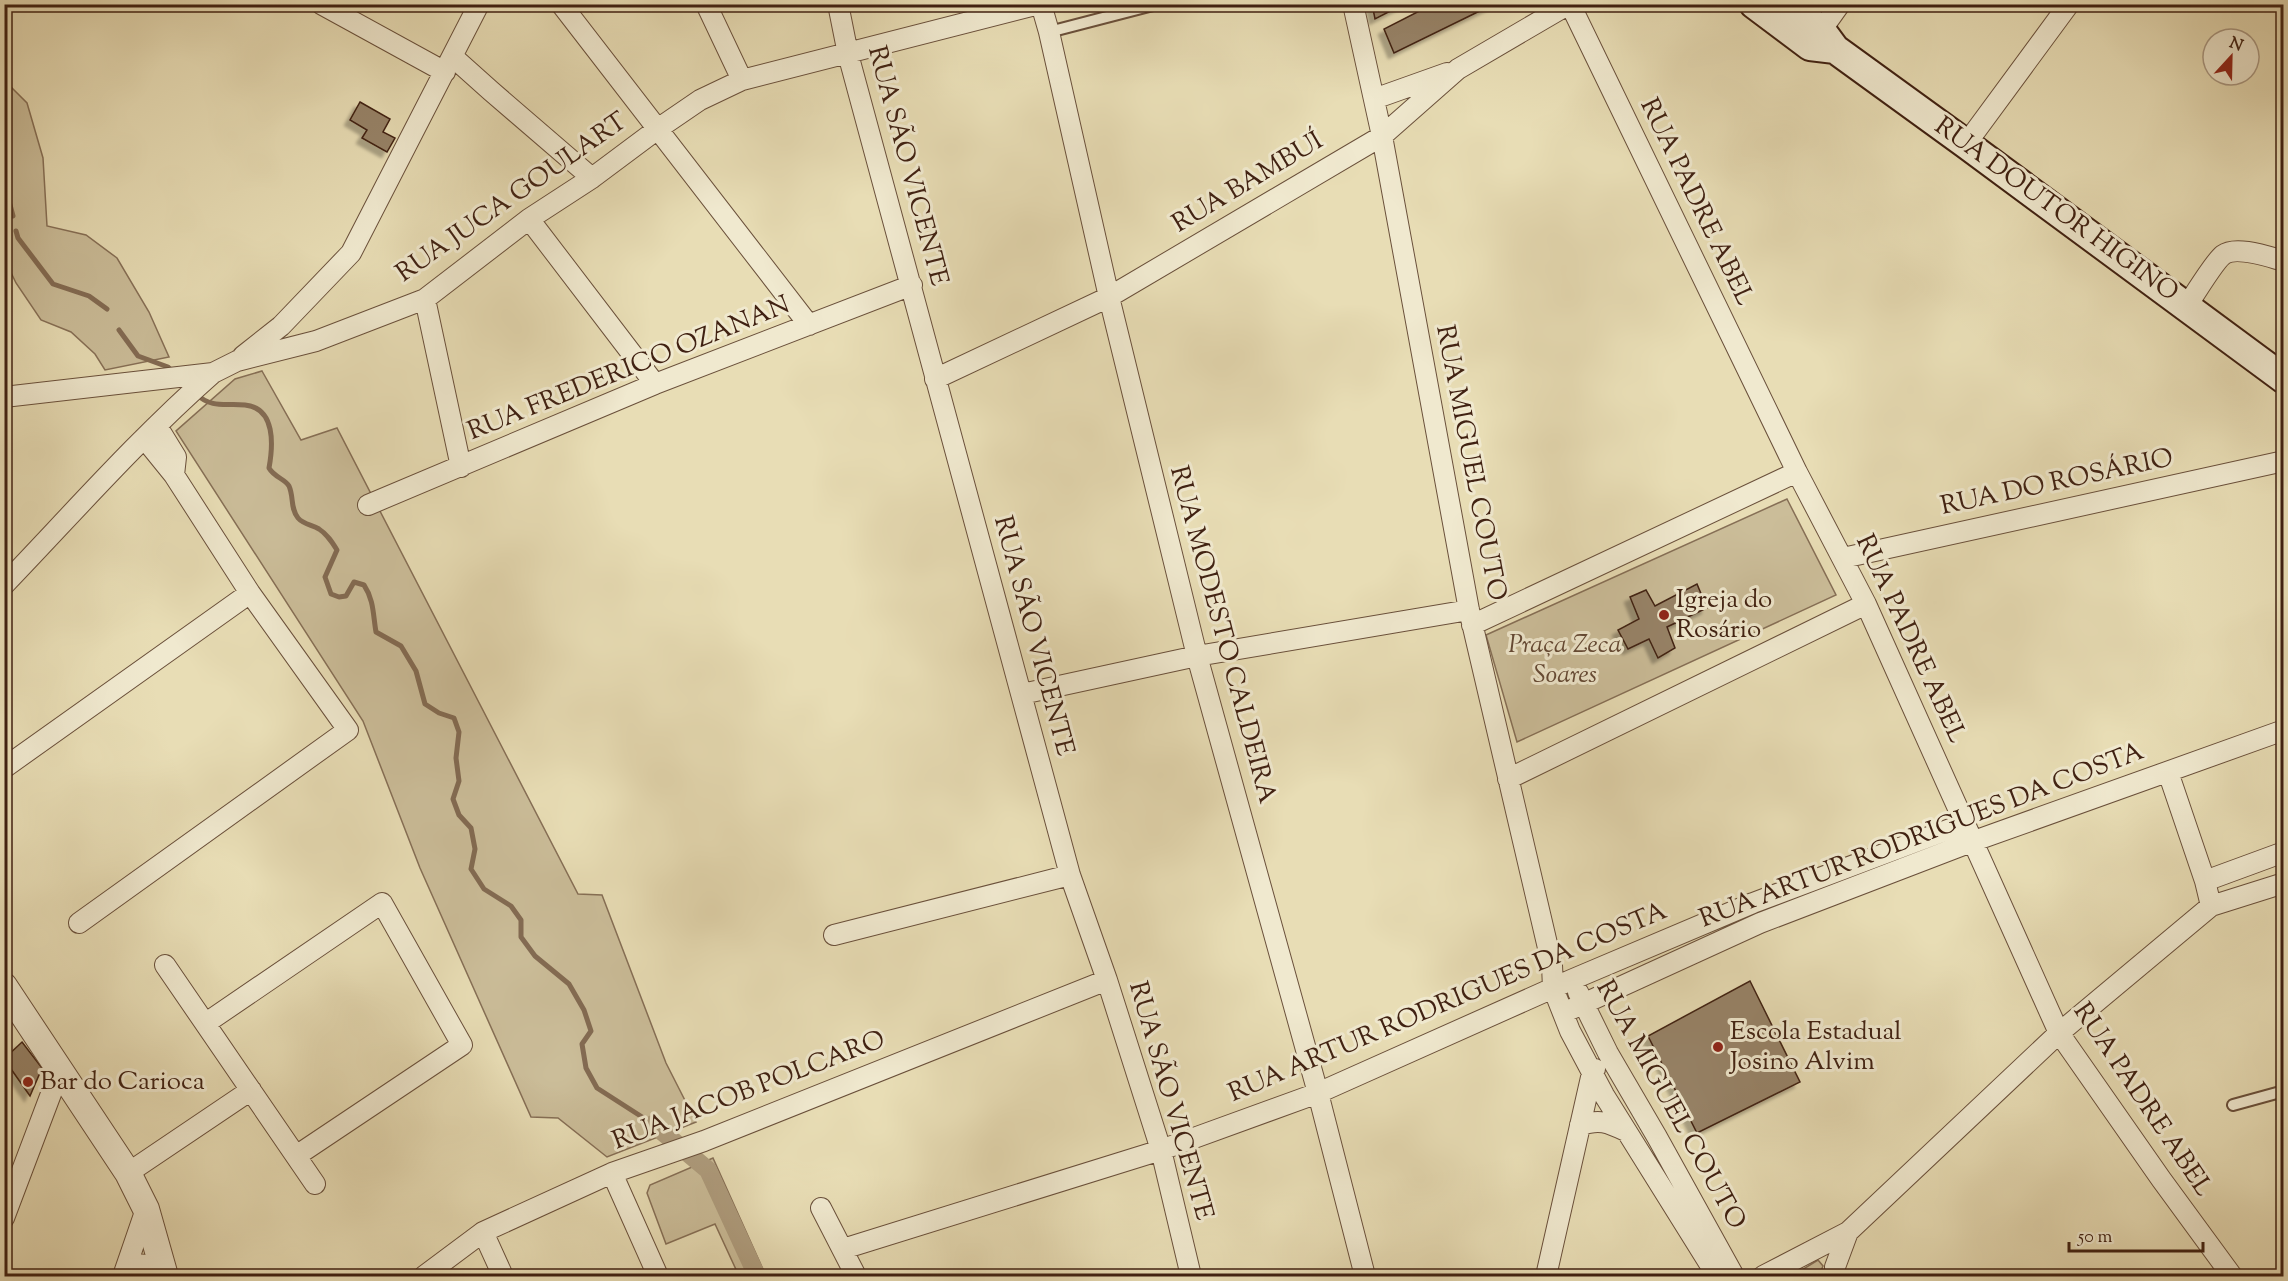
<svg xmlns="http://www.w3.org/2000/svg" width="2288" height="1281" font-family="'Sorts Mill Goudy',serif">
	<style>
		.green { fill: #cbbd99; stroke: #866f56; stroke-width: 1.5 }
		.lines { fill: none; stroke-linecap: round; stroke-linejoin: round }
		.stream { stroke: #836b53; stroke-width: 5 }
		.canal { stroke: #af9d7e; stroke-width: 18 }
		.building { fill: #978367; stroke: #402112; stroke-width: 1.5; filter: url(#shadow) }
		.service-casing { stroke: #6a503b; stroke-width: 14 }
		.minor-casing { stroke: #6a503b; stroke-width: 22 }
		.tertiary-casing { stroke: #6a503b; stroke-width: 28 }
		.secondary-casing { stroke: #402112; stroke-width: 32 }
		.service { stroke: #f0e9cf; stroke-width: 10 }
		.minor { stroke: #f0e9cf; stroke-width: 20 }
		.tertiary { stroke: #f0e9cf; stroke-width: 26 }
		.secondary { stroke: #f0e9cf; stroke-width: 28 }
		.poi-dot { fill: #8f2418; stroke: #f0e9cf; stroke-width: 2 }
		.labels { text-anchor: middle; dominant-baseline: central; stroke-width: 6; stroke-linejoin: round; paint-order: stroke }
		.street-label { font-size: 26px; fill: #402112; stroke: #f0e9cf }
		.poi-label { font-size: 26px; fill: #402112; stroke: #f0e9cf; text-anchor: start }
		.park-label { font-size: 26px; font-style: italic; fill: #634834; stroke: #f0e9cf }
	</style>
	<defs>
		<filter id="shadow"><feDropShadow dx="-5.5" dy="5.5" stdDeviation="1.5" flood-color="#0004"/></filter>
	</defs>
	<rect width="100%" height="100%" fill="#e8ddb5"/>
	<filter id="stains"><feTurbulence type="fractalNoise" baseFrequency=".00333" numOctaves="4"/><feColorMatrix values="0 0 0 0 .2 0 0 0 0 .09 0 0 0 0 .02 0 0 0 .5 -.17"/></filter>
	<radialGradient id="worn" r=".72"><stop offset=".6" stop-color="#630" stop-opacity="0"/><stop offset="1" stop-color="#630" stop-opacity=".3"/></radialGradient>
	<path class="green" d="M5 81 27 103 43 158 47 226 86 235 117 258 149 312 169 357 105 370 95 354 71 332 41 320 16 283 5 260Z
		M262 371 301 440 337 428 578 894 602 895 666 1063 696 1122 607 1157 558 1118 531 1117 420 868 363 721 176 431 235 379Z
		M1787 499 1836 595 1517 742 1486 635Z
		M713 1158 766 1276H739L715 1224 666 1244 647 1193 650 1185Z
		M1818 1260 1823 1266 1819 1276H1792Z"/>
	<g class="lines">
		<path class="stream" d="M4 183 13 216
			M16 231 18 238 53 284 89 296 107 309
			M119 330 138 356 168 367 174 373
			M196 394C212 409 226 403 245 405 276 408 273 446 269 468 274 477 285 479 289 486 294 497 290 508 298 518 303 524 312 525 319 529 327 534 332 542 337 550L325 577 331 594 339 597 346 596 354 582 364 585C374 600 373 615 376 632L401 646 416 671 425 704 439 713 454 718 459 732 456 758 459 781 453 799 459 815 471 828 475 849 471 869 484 889 511 906 521 920V937L535 956 569 984 584 1010 591 1031 582 1044 586 1068 597 1088 653 1124"/>
		<path class="canal" d="M653 1124 708 1170 757 1276"/>
	</g>
	<path class="building" d="M1372 4H1404L1375 19Z
		M1433 4H1494L1394 53 1384 29Z
		M360 102 390 119 383 132 395 138 387 152 362 138 367 130 350 120Z
		M1697 584 1707 608 1667 627 1675 648 1658 658 1649 639 1628 649 1618 630 1639 619 1630 597 1646 590 1655 606Z
		M1750 981 1800 1082 1697 1133 1648 1036Z
		M22 1042 42 1068 30 1096 4 1059Z"/>
	<g class="lines">
		<g class="service-casing">
			<path id="service" d="M1049 32 1157 4
				M2233 1105 2284 1091"/>
		</g>
		<g class="minor-casing">
			<path id="minor" d="M321 4 445 72
				M561 4 809 325
				M706 4 742 80
				M838 4 848 54 1070 875 1107 980 1161 1150 1191 1276
				M1041 4 1049 32 1109 297 1197 656 1318 1093 1365 1276
				M1353 4 1382 136 1469 610 1552 965 1553 988 1570 1031 1604 1095 1717 1276
				M1570 4 1797 472 1866 604 2059 1033 2161 1179 2232 1276
				M1815 39 1840 4
				M453 57 491 91 592 178
				M1374 99 1447 73
				M1966 144 2069 4
				M529 219 655 384
				M425 299 461 467
				M2187 306C2194 295 2215 261 2223 255 2236 245 2269 257 2284 261
				M243 356 281 326 351 253 479 4
				M935 379 1109 297 1382 136 1458 69 1569 4
				M4 397 213 373 237 361 316 341 425 299 529 219 592 178 659 128 700 100 742 80 1039 4
				M144 438 174 475
				M368 505 655 384 912 285
				M1843 558 2284 461
				M4 585C73 513 139 438 213 373
				M1472 625 1797 472
				M1022 694 1197 656 1469 610
				M4 768 250 593
				M2168 772 2205 881 2211 906
				M1508 779 1866 604
				M2205 881 2284 852
				M79 923 348 730 250 593 174 475 176 457 157 426
				M834 935 1070 875
				M165 965 315 1184
				M1578 992 1608 1053 1657 1137 1734 1276
				M1563 1013 1760 923 1974 841 2284 730
				M206 1023 382 903 462 1045 296 1156
				M1580 1125C1600 1119 1607 1122 1626 1131
				M128 1173 251 1090
				M612 1173 658 1276
				M821 1208 856 1276
				M4 1218 60 1070
				M483 1232 503 1276
				M843 1249 1161 1150 1318 1093 1571 980 1753 903 1966 823
				M1835 1267 1848 1232
				M124 1273C138 1260 150 1263 162 1276
				M123 1276 146 1209
				M424 1276 483 1232 612 1173 704 1141 1107 980
				M1546 1276 1592 1073 1595 1069
				M1763 1276 1848 1232 2059 1033 2211 906 2284 883"/>
		</g>
		<g class="tertiary-casing">
			<path id="tertiary" d="M4 986 128 1173 146 1209 165 1276"/>
		</g>
		<g class="secondary-casing">
			<path id="secondary" d="M1754 4 1810 46 1835 49
				M1788 4 1821 30 1835 49 1966 144 2284 379"/>
		</g>
		<use href="#service" class="service"/>
		<use href="#minor" class="minor"/>
		<use href="#tertiary" class="tertiary"/>
		<use href="#secondary" class="secondary"/>
	</g>
	<g class="poi-dot">
		<circle cx="1664" cy="615" r="6"/>
		<circle cx="1718" cy="1047" r="6"/>
		<circle cx="28" cy="1082" r="6"/>
	</g>
	<g class="labels">
		<g class="street-label">
			<text transform="translate(907 166) rotate(75)">RUA SÃO VICENTE</text>
			<text transform="translate(1248 183) rotate(-31)">RUA BAMBUÍ</text>
			<text transform="translate(512 198) rotate(-35)">RUA JUCA GOULART</text>
			<text transform="translate(1696 202) rotate(64)">RUA PADRE ABEL</text>
			<text transform="translate(2056 210) rotate(36)">RUA DOUTOR HIGINO</text>
			<text transform="translate(629 369) rotate(-22)">RUA FREDERICO OZANAN</text>
			<text transform="translate(1470 463) rotate(79)">RUA MIGUEL COUTO</text>
			<text transform="translate(2057 483) rotate(-12)">RUA DO ROSÁRIO</text>
			<text transform="translate(1222 635) rotate(75)">RUA MODESTO CALDEIRA</text>
			<text transform="translate(1033 636) rotate(75)">RUA SÃO VICENTE</text>
			<text transform="translate(1910 639) rotate(65)">RUA PADRE ABEL</text>
			<text transform="translate(1922 836) rotate(-21)">RUA ARTUR RODRIGUES DA COSTA</text>
			<text transform="translate(1448 1003) rotate(-23)">RUA ARTUR RODRIGUES DA COSTA</text>
			<text transform="translate(749 1091) rotate(-21)">RUA JACOB POLCARO</text>
			<text transform="translate(2142 1100) rotate(56)">RUA PADRE ABEL</text>
			<text transform="translate(1170 1101) rotate(74)">RUA SÃO VICENTE</text>
			<text transform="translate(1670 1105) rotate(61)">RUA MIGUEL COUTO</text>
		</g>
		<g class="poi-label">
			<text x="1676" y="600">Igreja do<tspan x="1676" dy="30">Rosário</tspan></text>
			<text x="1730" y="1032">Escola Estadual<tspan x="1730" dy="30">Josino Alvim</tspan></text>
			<text x="40" y="1082">Bar do Carioca</text>
		</g>
		<g class="park-label">
			<text x="1565" y="645">Praça Zeca<tspan x="1565" dy="30">Soares</tspan></text>
		</g>
	</g>
	<rect width="2288" height="1281" fill="none" stroke="#e8ddb5" stroke-width="24"/>
	<rect x="6" y="6" width="2276" height="1269" fill="none" stroke="#402112" stroke-width="3"/>
	<rect x="12" y="12" width="2264" height="1257" fill="none" stroke="#402112" stroke-width="1.5"/>
	<g transform="translate(2231 57) rotate(22)"><circle r="28" fill="#f0e9cf" stroke="#aa9983" stroke-width="1.5"/>
	<path d="M0-4.5L10 22L0 15L-10 22Z" fill="#8f2418"/>
	<text y="-9" font-size="16" font-weight="bold" text-anchor="middle" fill="#402112">N</text>
	</g>
	<path d="M2069 1242v9h134v-9" fill="none" stroke="#402112" stroke-width="3"/>
	<text x="2078" y="1242" font-size="18" fill="#402112" stroke="#f0e9cf" stroke-width="4.5" paint-order="stroke">50 m</text>
	<rect width="100%" height="100%" filter="url(#stains)"/>
	<rect width="100%" height="100%" fill="url(#worn)"/>
</svg>
